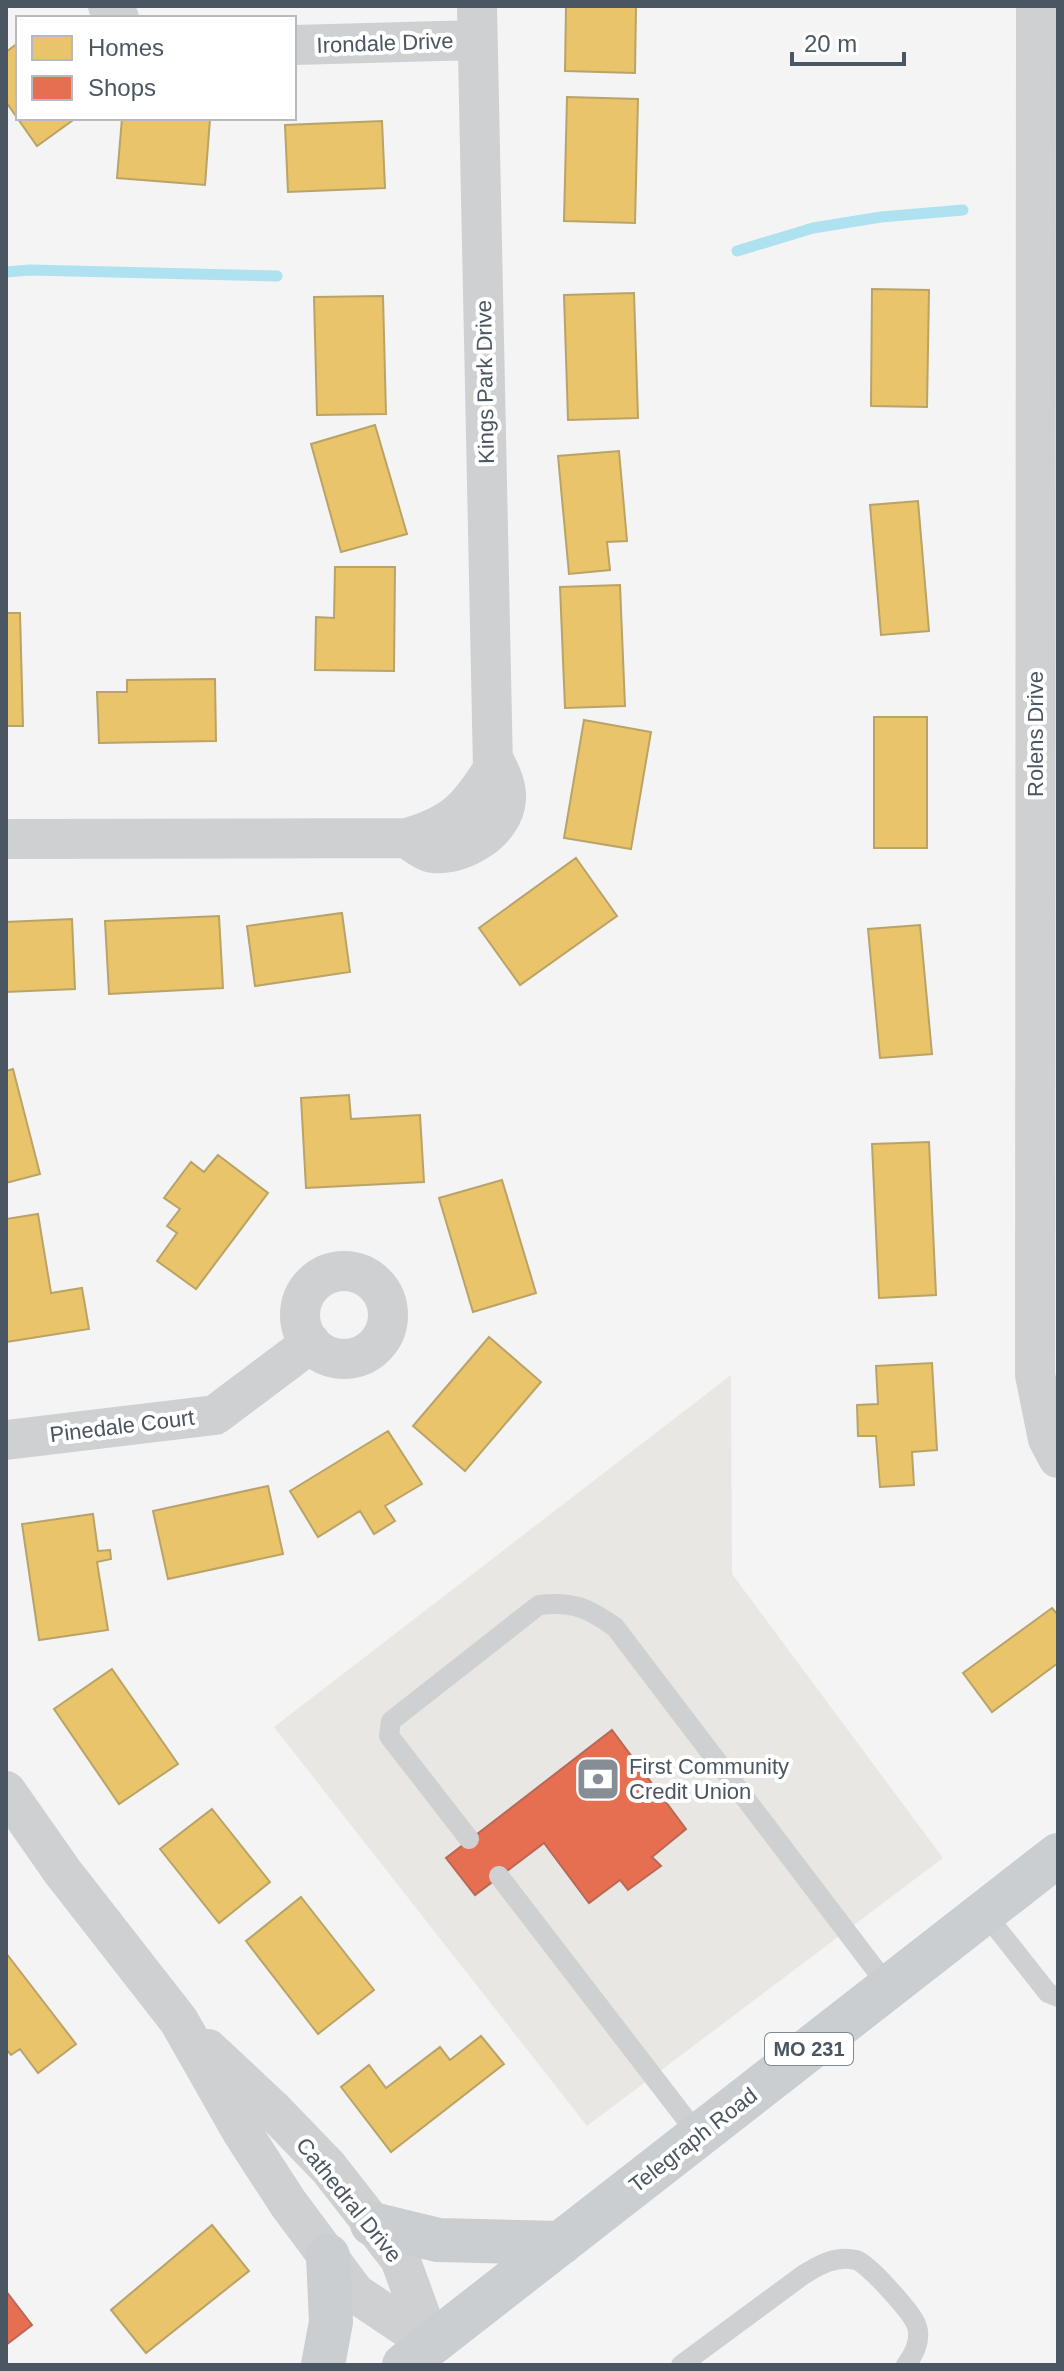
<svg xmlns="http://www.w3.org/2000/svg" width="1064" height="2371" font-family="Arial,sans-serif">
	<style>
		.commercial { fill: #e8e7e3 }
		.homes { fill: #e9c46a; stroke: #b9a367; stroke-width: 2 }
		.shops { fill: #e76f51; stroke: #b86856; stroke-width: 2 }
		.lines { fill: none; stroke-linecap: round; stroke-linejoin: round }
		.stream { stroke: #aee2f0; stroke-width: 11 }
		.service { stroke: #ced0d2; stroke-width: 20 }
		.minor { stroke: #ced0d2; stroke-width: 40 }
		.primary { stroke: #caced1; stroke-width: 44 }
		.labels { text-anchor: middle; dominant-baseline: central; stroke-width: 8; stroke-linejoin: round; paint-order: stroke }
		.shield { fill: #fff; stroke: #808990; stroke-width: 2 }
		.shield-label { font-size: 20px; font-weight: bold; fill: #4a5661 }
		.street-label { font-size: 22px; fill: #4a5661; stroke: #fff }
		.poi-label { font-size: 22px; fill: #4a5661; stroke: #fff; text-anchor: start }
	</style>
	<rect width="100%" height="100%" fill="#f4f4f4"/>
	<path class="commercial" d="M731 1375 732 1574 943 1858 587 2126 274 1727Z"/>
	<path class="homes" d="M566 6H636L635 73 565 71Z
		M18 43V118H76L37 146 6 102V52Z
		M567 97 638 99 635 223 564 221Z
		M122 118 210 119 205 185 117 178Z
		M382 121 385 188 288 192 285 125Z
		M872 289 929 290 927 407 871 406Z
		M634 293 638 418 568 420 564 295Z
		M383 296 386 414 317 415 314 297Z
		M375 425 407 534 341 552 311 444Z
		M619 451 627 541 607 542 610 570 569 574 558 456Z
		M918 501 929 631 881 635 870 505Z
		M335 567H395L394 671 315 670 316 617 334 618Z
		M620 585 625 706 565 708 560 587Z
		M6 613H20L23 726H6Z
		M215 679 216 741 99 743 97 692H127V680Z
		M874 717H927V848H874Z
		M584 720 651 732 631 849 564 838Z
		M576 858 617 916 520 985 479 928Z
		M342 913 350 972 255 986 247 926Z
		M219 916 223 988 109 994 105 921Z
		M72 919 75 989 6 992V922Z
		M920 925 932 1054 880 1058 868 929Z
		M13 1069 40 1174 6 1183V1071Z
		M349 1095 351 1119 420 1115 424 1182 306 1188 301 1098Z
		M929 1142 936 1295 879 1298 872 1144Z
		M218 1155 268 1193 196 1289 157 1261 177 1233 167 1226 180 1209 164 1198 191 1162 204 1172Z
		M502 1180 536 1293 473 1312 439 1198Z
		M38 1214 51 1293 82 1288 89 1329 6 1342V1219Z
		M489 1337 541 1382 465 1471 413 1426Z
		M932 1363 937 1450 912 1452 914 1485 880 1487 876 1436H858L857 1405 878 1404 876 1366Z
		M388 1431 422 1484 385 1506 395 1521 374 1534 360 1511 318 1537 290 1491Z
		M268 1486 283 1554 168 1579 153 1511Z
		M93 1514 98 1551 110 1550 111 1559 97 1562 108 1630 39 1640 22 1524Z
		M1052 1608 1058 1615V1663L992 1712 963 1673Z
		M112 1669 178 1764 119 1804 54 1709Z
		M212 1809 270 1882 219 1923 160 1849Z
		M301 1897 374 1990 318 2034 246 1941Z
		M6 1953 76 2044 38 2073 20 2049 11 2055 6 2049Z
		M481 2036 504 2064 391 2152 341 2087 369 2065 386 2088 440 2047 450 2060Z
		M212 2225 249 2271 146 2353 111 2310Z"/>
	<path class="shops" d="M612 1730 686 1829 652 1857 661 1866 628 1890 620 1880 589 1903 544 1843 475 1895 446 1858Z
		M6 2291 32 2325 6 2345Z"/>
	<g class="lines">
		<path class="stream" d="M737 251 813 228 881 217 963 210
			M6 272 30 270 277 276"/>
		<path class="service" d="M469 1839 389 1736 391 1721 539 1605C573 1601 588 1608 615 1627L888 1986
			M499 1876 699 2136
			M984 1912 1048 1993 1058 1997
			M681 2365 803 2275C819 2265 836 2255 856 2260 868 2263 911 2312 916 2324 922 2338 915 2353 906 2365"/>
		<path class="minor" d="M108 6 119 18
			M1036 6 1035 1375 1048 1439 1058 1458
			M294 45 477 40
			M407 838C414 843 425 852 433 853 463 856 504 831 506 799 507 784 499 771 493 758
			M6 839 407 838C453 825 468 809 493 769L477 6
			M300 1315a44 44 0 1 1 88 0a44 44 0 1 1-88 0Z
			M6 1440 215 1415 311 1343
			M6 1791 62 1871 179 2021 242 2132 288 2203 355 2293 431 2344
			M208 2049 271 2108 328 2167 400 2259 431 2344"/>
		<path class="primary" d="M372 2224 438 2240 561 2243
			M323 2365 331 2322 328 2256
			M404 2365 1058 1855"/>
	</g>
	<defs>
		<g id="bank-square" transform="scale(2.3)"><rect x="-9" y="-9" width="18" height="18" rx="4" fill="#868d94" stroke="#fff"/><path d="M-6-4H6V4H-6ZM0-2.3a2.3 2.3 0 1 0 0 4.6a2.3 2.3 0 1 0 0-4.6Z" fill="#fff"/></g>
	</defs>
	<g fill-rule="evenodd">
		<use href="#bank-square" x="598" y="1779"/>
	</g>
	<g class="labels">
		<rect class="shield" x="765" y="2033" width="88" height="32" rx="6"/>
		<g class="shield-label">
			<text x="809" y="2049">MO 231</text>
		</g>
		<g class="street-label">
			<text transform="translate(385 43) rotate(-2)">Irondale Drive</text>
			<text transform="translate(485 382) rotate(-91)">Kings Park Drive</text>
			<text transform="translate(1035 734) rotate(-90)">Rolens Drive</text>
			<text transform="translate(122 1426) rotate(-7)">Pinedale Court</text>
			<text transform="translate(693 2140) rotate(-38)">Telegraph Road</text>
			<text transform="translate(349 2200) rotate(51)">Cathedral Drive</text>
		</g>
		<g class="poi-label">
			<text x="629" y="1766">First Community<tspan x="629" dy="25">Credit Union</tspan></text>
		</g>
	</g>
	<rect width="1064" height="2371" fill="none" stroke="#4a5661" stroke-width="16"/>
	<rect x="16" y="16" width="280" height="104" fill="#ffffff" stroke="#b7bbc0" stroke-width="2"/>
	<rect x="32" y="36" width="40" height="24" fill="#e9c46a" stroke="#b7bbc0" stroke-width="2"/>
	<text x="88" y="56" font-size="24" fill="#4a5661">Homes</text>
	<rect x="32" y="76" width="40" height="24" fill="#e76f51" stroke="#b7bbc0" stroke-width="2"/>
	<text x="88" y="96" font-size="24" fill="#4a5661">Shops</text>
	<path d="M792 52v12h112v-12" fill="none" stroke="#4a5661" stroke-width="4"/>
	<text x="804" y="52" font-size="24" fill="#4a5661" stroke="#ffffff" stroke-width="6" paint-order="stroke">20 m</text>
</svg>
